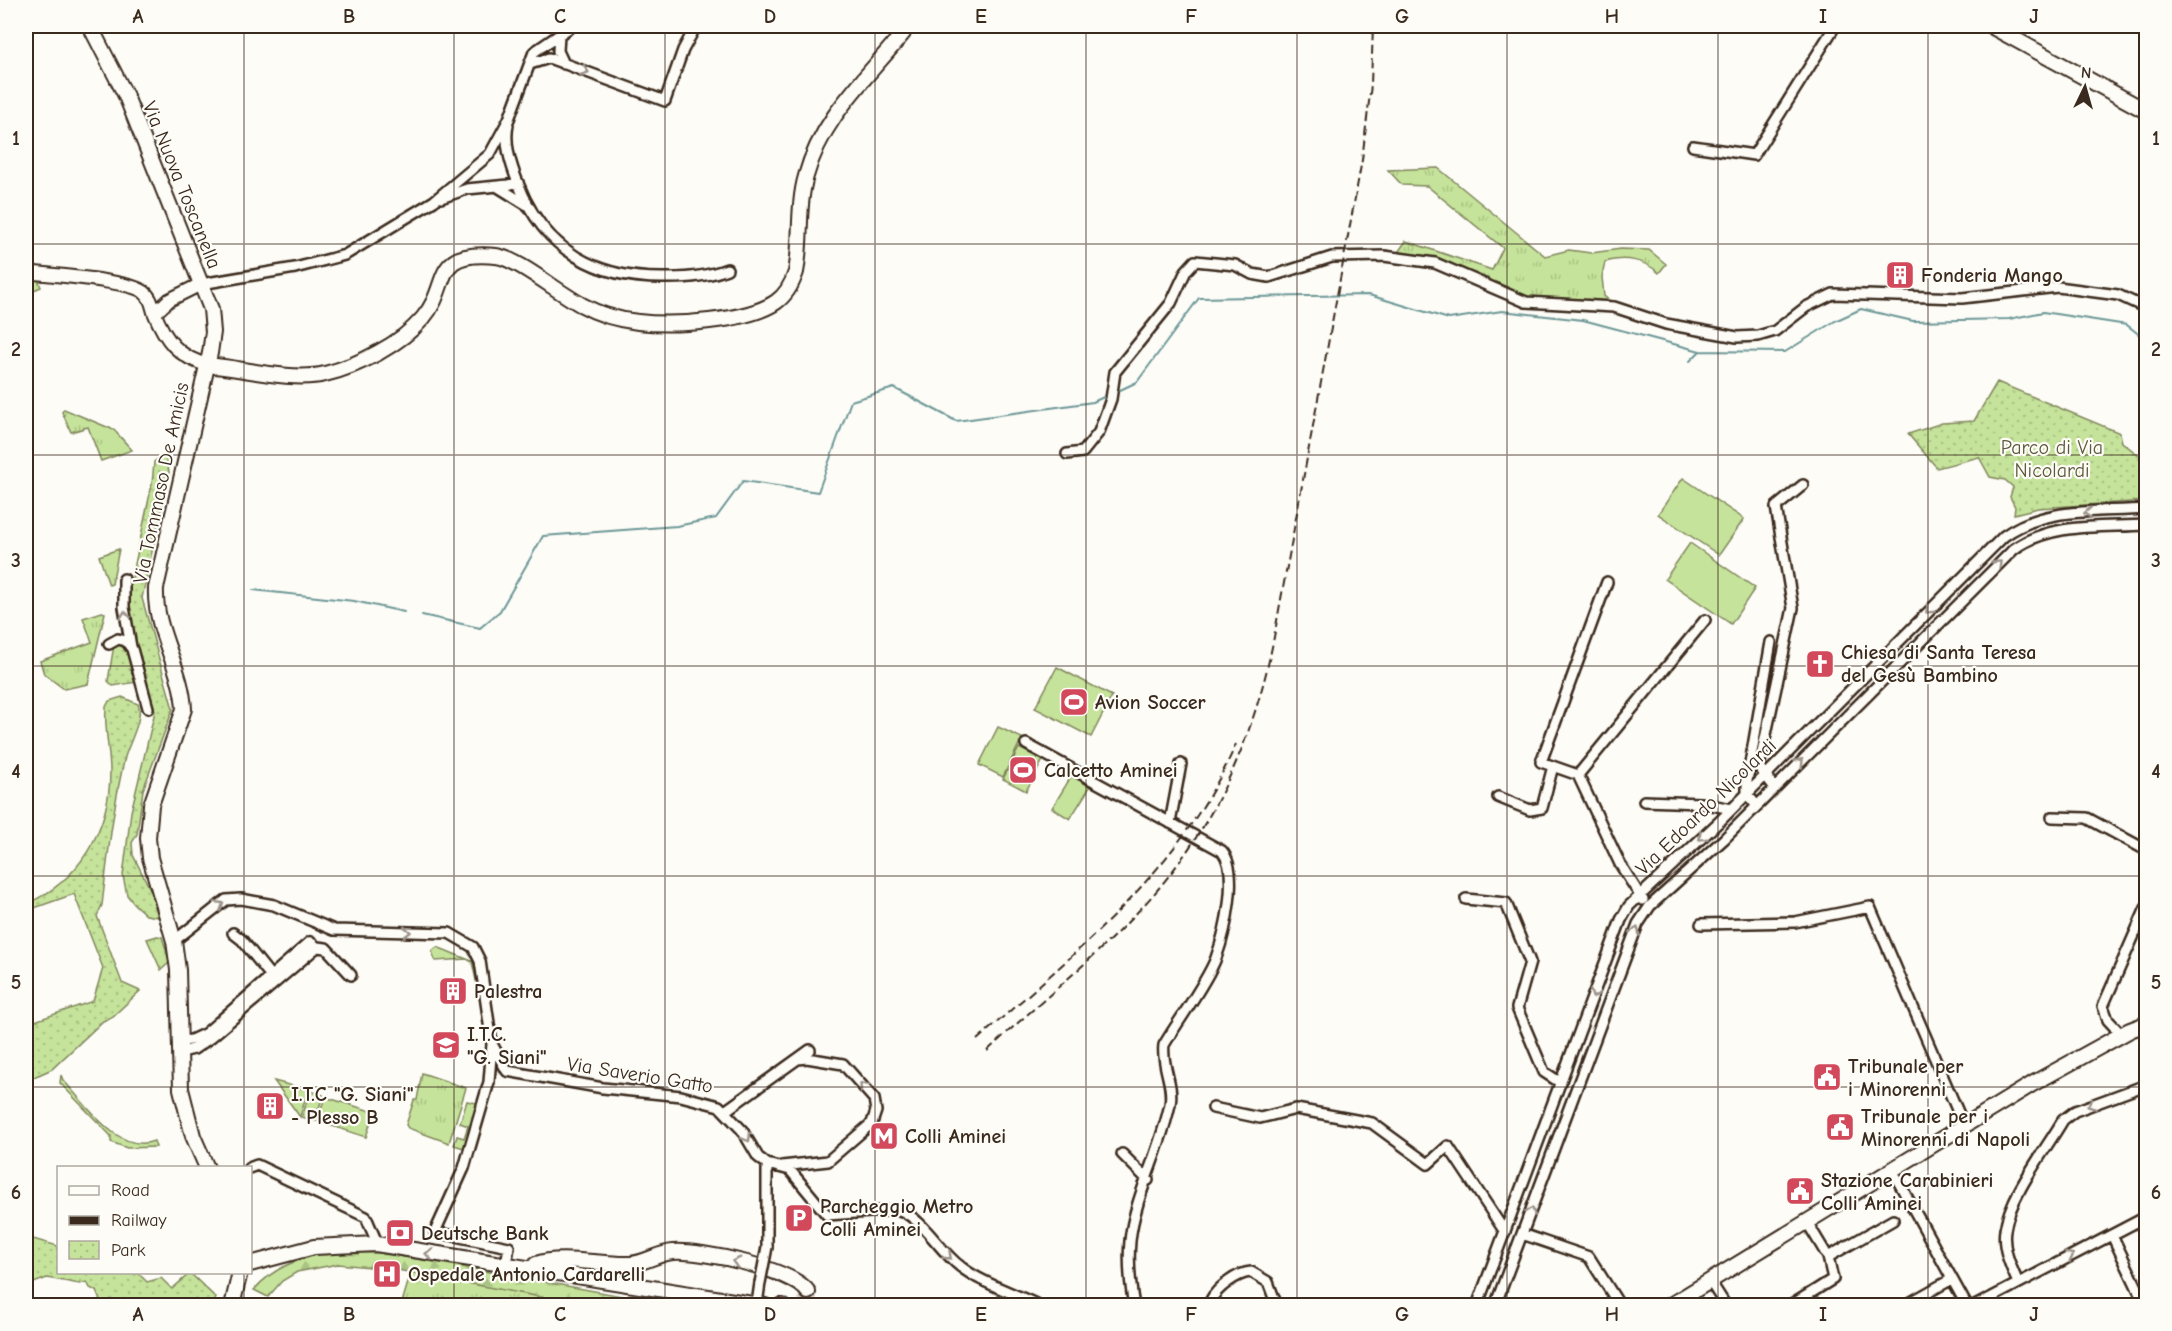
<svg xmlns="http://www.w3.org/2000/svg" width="2172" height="1331" font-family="'Comic Neue',sans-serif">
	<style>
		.grass { fill: url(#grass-tufts); stroke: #80865c; stroke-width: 1.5 }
		.forest { fill: url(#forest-firs); stroke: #80865c; stroke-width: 1.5 }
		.park { fill: url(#park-dots); stroke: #80865c; stroke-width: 1.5 }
		.pitch { fill: #c5e39a; stroke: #80865c; stroke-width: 1.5 }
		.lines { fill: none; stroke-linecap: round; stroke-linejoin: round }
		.stream { stroke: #6c9796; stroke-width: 2 }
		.motorway-tunnel { stroke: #d6d2cc; stroke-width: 18; stroke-dasharray: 18 9; stroke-linecap: butt }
		.minor-casing { stroke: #3b2a1e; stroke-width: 14 }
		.tertiary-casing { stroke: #3b2a1e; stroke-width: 16 }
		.secondary-casing { stroke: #3b2a1e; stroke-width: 18 }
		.minor { stroke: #fdfcf7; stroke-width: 9 }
		.tertiary { stroke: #fdfcf7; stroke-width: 12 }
		.secondary { stroke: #fdfcf7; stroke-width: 14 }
		.rail { stroke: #3b2a1e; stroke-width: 2; stroke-dasharray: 9 4.5; stroke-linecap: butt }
		.minor-bridge-casing { stroke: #3b2a1e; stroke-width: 14; stroke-linecap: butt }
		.minor-bridge { stroke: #fdfcf7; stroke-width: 9 }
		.oneway { stroke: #9c938a }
		.grid { fill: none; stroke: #3b2a1e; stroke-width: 1.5; stroke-opacity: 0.55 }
		.labels { text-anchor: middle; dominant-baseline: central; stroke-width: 4.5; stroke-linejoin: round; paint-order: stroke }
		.street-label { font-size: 20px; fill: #3b2a1e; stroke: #fdfcf7 }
		.poi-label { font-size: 20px; font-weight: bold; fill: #3b2a1e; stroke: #fdfcf7; text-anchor: start }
		.park-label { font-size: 20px; fill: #5e583d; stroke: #fdfcf7 }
		.neatline { fill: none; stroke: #3b2a1e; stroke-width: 2 }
		.grid-label { font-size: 20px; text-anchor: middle; font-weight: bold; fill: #3b2a1e }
	</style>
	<defs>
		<pattern id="grass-tufts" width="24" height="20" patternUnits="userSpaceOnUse" patternTransform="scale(1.5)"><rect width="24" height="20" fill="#c5e39a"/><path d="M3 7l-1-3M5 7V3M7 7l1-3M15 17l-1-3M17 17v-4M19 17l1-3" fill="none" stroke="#aac384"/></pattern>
		<pattern id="forest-firs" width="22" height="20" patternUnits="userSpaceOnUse" patternTransform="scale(1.5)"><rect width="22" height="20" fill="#c5e39a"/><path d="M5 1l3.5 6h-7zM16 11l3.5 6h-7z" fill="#aac384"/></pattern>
		<pattern id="park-dots" width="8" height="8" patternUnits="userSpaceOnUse" patternTransform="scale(1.5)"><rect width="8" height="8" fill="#c5e39a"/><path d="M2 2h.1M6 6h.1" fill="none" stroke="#aac384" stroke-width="1.8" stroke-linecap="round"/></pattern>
	</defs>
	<rect width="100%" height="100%" fill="#fdfcf7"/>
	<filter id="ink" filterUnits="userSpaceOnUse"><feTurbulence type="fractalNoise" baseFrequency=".0167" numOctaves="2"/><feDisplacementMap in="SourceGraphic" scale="12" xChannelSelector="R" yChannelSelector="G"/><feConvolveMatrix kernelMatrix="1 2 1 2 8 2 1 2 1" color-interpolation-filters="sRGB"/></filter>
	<g filter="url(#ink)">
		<path class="grass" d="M1438 168 1545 256 1569 250 1591 253 1621 249 1649 250 1666 264 1659 273C1645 260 1624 256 1605 262L1602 277 1604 296 1615 305 1532 299 1396 255 1406 241 1492 270 1503 248 1427 186 1402 185 1388 170Z
			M26 276 37 277 41 287 34 290 30 305H26Z
			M64 409 114 430 132 450 101 461 88 427 71 432 62 412Z
			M119 549 112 584 109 585 99 556Z
			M102 612 105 613 88 684 64 689 44 674 40 661 92 642 83 618Z
			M157 936 162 937 170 962 161 970 147 939Z
			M437 947 472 961 476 967 480 998 472 962 467 959 435 961 432 951Z
			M422 1073 466 1088 449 1143 408 1128 406 1125 414 1100H417Z
			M61 1075 63 1080C85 1103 118 1155 154 1141L156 1147 127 1148 111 1142V1136L60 1083Z
			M274 1081 308 1090 300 1117Z
			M478 1098 474 1123 464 1148 454 1145 457 1136 464 1138 468 1126 460 1123 467 1101 476 1103Z
			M411 1272 573 1303 614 1305 401 1306Z"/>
		<path class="forest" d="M330 1251 379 1253 435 1262 671 1305 573 1303 392 1269 338 1264 297 1272 282 1281 268 1297 254 1290C274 1266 300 1259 330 1251Z"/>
		<path class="park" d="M1997 382 2120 433 2122 442 2146 461V501L2038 508 2014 514 2015 507 2010 497 2013 487 2005 480 1990 477 1979 457 1937 468 1908 434 1942 423 1974 421Z
			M159 458H166L169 472 142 598 173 709 143 790 137 834 132 843 133 855 151 891 158 917 146 915 134 904 127 895 123 876 131 812 155 711 131 625 128 597 152 484 154 462Z
			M120 643 126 649 137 682 113 686 108 681 114 645Z
			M122 697 138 704C144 717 129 743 125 757 113 806 108 855 102 905L97 916 122 983 140 991 112 1017 103 1021 52 1069 34 1077 26 1084V1024L93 1001 103 968 74 894 26 911V904C79 882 110 829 110 772 110 750 104 729 106 707L109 701Z
			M26 1237 58 1246V1272L138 1273 147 1282 161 1278 172 1289 190 1273 216 1298 213 1305H102L96 1291 90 1288 87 1282 80 1284 47 1278 26 1286Z"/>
		<path class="pitch" d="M1683 478 1744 519 1719 555 1658 514Z
			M1690 543 1755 588 1731 624 1665 579Z
			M1057 667 1112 696 1091 737 1035 708Z
			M998 727 1022 738 1003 777 979 765Z
			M1019 748 1043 760 1026 791 1003 779Z
			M1072 775 1090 787 1070 819 1052 808Z
			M310 1091 323 1095 315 1121 302 1117Z
			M325 1097 374 1112 366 1137 317 1121Z"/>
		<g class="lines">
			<path class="stream" d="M1690 361 1700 351
				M1116 392 1137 382 1199 298 1369 295 1449 319 1502 311 1583 320 1700 351 1785 352 1835 321 1861 309 1913 321 2009 319 2043 312 2127 325 2146 340
				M253 590 354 601 404 612
				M422 615 480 628 500 611 543 536 677 526 716 518 743 481 818 492 851 401 894 388 956 421 1093 402 1108 395"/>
			<path class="motorway-tunnel" d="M807 1306 808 1292"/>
			<g class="minor-casing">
				<path id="minor" d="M559 35 558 51 564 64
					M530 64 549 58 665 101 683 50 696 26
					M508 125C504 144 511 165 518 183 544 251 598 280 669 278 689 278 709 276 727 269
					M1693 146 1754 155 1835 26
					M498 187 527 205
					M441 198 467 189 508 185 518 182
					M201 284 295 268 345 255 434 201 490 154 509 119 534 52 572 26
					M1067 454 1083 452 1099 432 1111 399 1115 372 1171 303 1186 271 1195 261 1235 265 1252 274 1269 277 1332 257 1384 256 1435 263 1526 302 1614 307 1666 324 1737 337 1758 336 1775 331 1806 307 1833 294 1962 298 2058 287 2118 295 2146 308
					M124 579V607L131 647
					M109 644 118 639 126 641 132 649 148 708
					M1026 744 1222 851C1240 872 1225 933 1216 958 1207 982 1178 1021 1164 1045 1161 1065 1174 1084 1170 1104 1161 1149 1134 1198 1130 1241 1128 1263 1130 1284 1134 1306
					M1578 775 1541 762 1607 582
					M1578 775 1705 620
					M1578 775 1620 864 1643 900
					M1775 788 1759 767 1793 608 1776 507 1803 485
					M1498 797 1530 810 1542 808 1553 766
					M1644 801 1701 803 1732 809
					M1757 806 1747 794V781L1771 642
					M2052 817 2087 818 2146 850
					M1170 823 1181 764
					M1466 899 1506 903 1530 962 1517 1008 1544 1072 1561 1083
					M1701 924 1795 922 1870 907 1964 1126
					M233 933 242 940 270 975
					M174 941 226 900 241 899 274 905 334 930 449 933 473 947 480 961 492 1044 489 1082 464 1168 435 1232 509 1247 506 1264
					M317 947 326 948 351 975
					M2121 1034 2108 1020 2103 1006 2146 908
					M181 1041 191 1040 206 1033 310 942 317 947 210 1038 194 1049 181 1052
					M492 1044 507 1071 603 1088 681 1096 719 1106 742 1130 758 1157 767 1164 790 1170 827 1215 900 1210C925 1221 939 1251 961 1267 981 1283 1016 1294 1040 1306
					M1213 1108 1260 1118 1296 1109 1372 1123 1428 1164 1448 1146 1505 1232
					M725 1111 810 1050
					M1122 1154 1148 1180
					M782 1166 828 1161 872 1123 876 1111 874 1099 843 1064 807 1058 798 1059
					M249 1168 257 1165 366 1217 378 1245
					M1892 1170 1967 1306
					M1522 1234 1589 1257 1620 1306
					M2112 1235 2146 1306
					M767 1247V1164
					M1828 1257 1893 1220
					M1710 1281 1726 1306
					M2018 1283C2011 1267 2002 1248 2005 1230 2010 1195 2045 1151 2063 1120L2075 1111 2146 1085
					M757 1304 760 1283
					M1213 1306 1211 1300C1217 1288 1237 1273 1251 1272L1268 1282 1277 1306
					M1477 1306 1621 920 1629 906 1721 820 2004 536C2045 506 2098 513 2146 509
					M1495 1306 1638 924 1650 906 1724 839 2014 549C2051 522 2103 528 2146 525
					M1790 1306 1833 1279 1828 1257 1807 1222
					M1911 1306V1302L1952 1279
					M1975 1306 2146 1217"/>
			</g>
			<g class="tertiary-casing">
				<path id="tertiary" d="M26 272C48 275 129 280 144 292 151 297 152 305 154 312 165 340 179 358 208 365
					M155 313 169 300 201 284"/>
			</g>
			<g class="secondary-casing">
				<path id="secondary" d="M90 26 126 96 211 309 213 332 210 353 156 588C154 631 182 667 184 709L151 805 148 838 150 858 174 941 178 970 181 1089 193 1136 207 1168
					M1991 26 2146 111
					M208 365C242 368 293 382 325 374 358 366 401 344 423 318 452 284 429 250 496 256 517 258 560 294 582 305 598 314 620 320 638 322 673 326 747 322 776 302 786 295 792 284 796 272 802 241 797 207 806 176 822 117 866 79 903 33L905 26
					M250 1264 314 1247 376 1244 765 1306
					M536 1264C560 1255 602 1265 629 1264 644 1264 658 1253 673 1252 701 1250 793 1269 808 1292
					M232 1306 240 1272
					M780 1306H783
					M1669 1306 2034 1083 2130 1030 2146 1024"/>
			</g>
			<use href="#minor" class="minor"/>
			<use href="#tertiary" class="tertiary"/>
			<use href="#secondary" class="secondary"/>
			<path class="rail" d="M977 1040C1076 952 1182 869 1236 744
				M987 1051C1044 998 1108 948 1159 888 1220 815 1256 730 1274 637L1362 160 1371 85 1373 26"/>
			<g class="minor-bridge-casing">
				<path id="minor-bridge" d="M760 1283 767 1247"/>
			</g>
			<use href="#minor-bridge" class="minor-bridge"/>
		</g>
		<defs><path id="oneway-chevron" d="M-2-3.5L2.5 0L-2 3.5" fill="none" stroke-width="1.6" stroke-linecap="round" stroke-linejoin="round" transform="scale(1.5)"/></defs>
		<g class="oneway">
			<use href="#oneway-chevron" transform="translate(585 71) rotate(20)"/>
			<use href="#oneway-chevron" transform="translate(2088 513) rotate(177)"/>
			<use href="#oneway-chevron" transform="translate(1998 564) rotate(-44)"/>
			<use href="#oneway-chevron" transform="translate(1929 610) rotate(135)"/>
			<use href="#oneway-chevron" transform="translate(125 615) rotate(-97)"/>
			<use href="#oneway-chevron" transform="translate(1800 762) rotate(-46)"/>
			<use href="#oneway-chevron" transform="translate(1702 837) rotate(136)"/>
			<use href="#oneway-chevron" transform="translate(220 905) rotate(-32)"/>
			<use href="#oneway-chevron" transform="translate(1636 931) rotate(-67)"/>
			<use href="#oneway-chevron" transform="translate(407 932) rotate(1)"/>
			<use href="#oneway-chevron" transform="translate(1594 994) rotate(110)"/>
			<use href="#oneway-chevron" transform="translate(863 1086) rotate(-132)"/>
			<use href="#oneway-chevron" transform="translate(2091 1105) rotate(159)"/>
			<use href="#oneway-chevron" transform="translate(747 1138) rotate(60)"/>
			<use href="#oneway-chevron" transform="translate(1531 1211) rotate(-70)"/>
			<use href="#oneway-chevron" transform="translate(429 1254) rotate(-172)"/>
			<use href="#oneway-chevron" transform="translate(948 1256) rotate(43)"/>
			<use href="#oneway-chevron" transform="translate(2070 1256) rotate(-27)"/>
			<use href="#oneway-chevron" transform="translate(736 1262) rotate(-165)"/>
		</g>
	</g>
	<path class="grid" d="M244 26V1168M454 26V1306M665 26V1306M875 26V1306M1086 26V1306M1297 26V1306M1507 26V1306M1718 26V1306M1928 26V1306M26 244H2146M26 455H2146M26 666H2146M26 876H2146M26 1087H2146M244 1272V1306"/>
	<defs>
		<g id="building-square" transform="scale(1.5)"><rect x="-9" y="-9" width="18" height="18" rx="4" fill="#d1495b" stroke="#fdfcf7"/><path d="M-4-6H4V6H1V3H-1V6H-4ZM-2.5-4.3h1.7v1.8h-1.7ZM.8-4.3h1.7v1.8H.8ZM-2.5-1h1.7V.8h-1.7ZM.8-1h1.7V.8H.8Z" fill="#fff"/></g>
		<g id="church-square" transform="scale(1.5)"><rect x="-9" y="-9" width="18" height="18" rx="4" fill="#d1495b" stroke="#fdfcf7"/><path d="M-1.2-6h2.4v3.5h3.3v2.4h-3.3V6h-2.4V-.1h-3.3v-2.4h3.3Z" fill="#fff"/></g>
		<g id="stadium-square" transform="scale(1.5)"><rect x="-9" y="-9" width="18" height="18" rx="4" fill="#d1495b" stroke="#fdfcf7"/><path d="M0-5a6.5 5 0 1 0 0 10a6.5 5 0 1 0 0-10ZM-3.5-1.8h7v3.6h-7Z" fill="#fff"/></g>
		<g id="school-square" transform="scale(1.5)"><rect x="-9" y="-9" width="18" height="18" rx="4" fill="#d1495b" stroke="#fdfcf7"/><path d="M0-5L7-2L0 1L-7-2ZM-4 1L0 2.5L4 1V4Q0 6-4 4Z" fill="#fff"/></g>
		<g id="civic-square" transform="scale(1.5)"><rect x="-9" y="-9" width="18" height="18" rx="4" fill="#d1495b" stroke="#fdfcf7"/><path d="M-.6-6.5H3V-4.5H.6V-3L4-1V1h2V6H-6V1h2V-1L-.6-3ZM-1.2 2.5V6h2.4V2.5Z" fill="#fff"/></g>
		<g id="metro-square" transform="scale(1.5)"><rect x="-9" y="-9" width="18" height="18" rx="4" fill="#d1495b" stroke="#fdfcf7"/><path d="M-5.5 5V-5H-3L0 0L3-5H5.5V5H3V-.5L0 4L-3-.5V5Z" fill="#fff"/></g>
		<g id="parking-square" transform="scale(1.5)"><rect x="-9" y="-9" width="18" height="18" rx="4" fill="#d1495b" stroke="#fdfcf7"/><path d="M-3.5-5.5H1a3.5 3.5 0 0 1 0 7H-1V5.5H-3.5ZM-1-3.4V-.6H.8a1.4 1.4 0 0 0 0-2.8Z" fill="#fff"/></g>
		<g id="bank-square" transform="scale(1.5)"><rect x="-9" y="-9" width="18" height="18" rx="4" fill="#d1495b" stroke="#fdfcf7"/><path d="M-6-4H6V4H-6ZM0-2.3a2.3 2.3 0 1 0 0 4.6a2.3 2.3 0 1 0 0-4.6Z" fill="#fff"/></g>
		<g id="hospital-square" transform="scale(1.5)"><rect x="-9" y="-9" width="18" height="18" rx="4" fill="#d1495b" stroke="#fdfcf7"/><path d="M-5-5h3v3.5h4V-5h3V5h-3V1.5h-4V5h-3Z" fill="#fff"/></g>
	</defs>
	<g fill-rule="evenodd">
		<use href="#building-square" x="1900" y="275"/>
		<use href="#church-square" x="1820" y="664"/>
		<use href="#stadium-square" x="1074" y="702"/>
		<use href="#stadium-square" x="1023" y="770"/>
		<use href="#building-square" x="453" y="991"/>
		<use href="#school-square" x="446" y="1045"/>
		<use href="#civic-square" x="1827" y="1077"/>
		<use href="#building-square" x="270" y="1106"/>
		<use href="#civic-square" x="1840" y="1127"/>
		<use href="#metro-square" x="884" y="1136"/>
		<use href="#civic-square" x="1800" y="1191"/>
		<use href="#parking-square" x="799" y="1218"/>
		<use href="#bank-square" x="400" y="1233"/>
		<use href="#hospital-square" x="387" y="1274"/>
	</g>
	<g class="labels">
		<g class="street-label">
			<text transform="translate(182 185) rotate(68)">Via Nuova Toscanella</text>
			<text transform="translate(161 483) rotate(-78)">Via Tommaso De Amicis</text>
			<text transform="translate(1706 807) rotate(-44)">Via Edoardo Nicolardi</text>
			<text transform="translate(640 1075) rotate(9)">Via Saverio Gatto</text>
		</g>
		<g class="poi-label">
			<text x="1921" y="275">Fonderia Mango</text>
			<text x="1841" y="652">Chiesa di Santa Teresa<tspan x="1841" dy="23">del Gesù Bambino</tspan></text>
			<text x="1095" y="702">Avion Soccer</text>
			<text x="1044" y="770">Calcetto Aminei</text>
			<text x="474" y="991">Palestra</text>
			<text x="467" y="1034">I.T.C.<tspan x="467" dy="23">"G. Siani"</tspan></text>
			<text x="1848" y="1066">Tribunale per<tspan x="1848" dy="23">i Minorenni</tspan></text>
			<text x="291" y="1094">I.T.C "G. Siani"<tspan x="291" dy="23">- Plesso B</tspan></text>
			<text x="1861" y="1116">Tribunale per i<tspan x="1861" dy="23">Minorenni di Napoli</tspan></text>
			<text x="905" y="1136">Colli Aminei</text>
			<text x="1821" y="1180">Stazione Carabinieri<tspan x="1821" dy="23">Colli Aminei</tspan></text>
			<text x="820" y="1206">Parcheggio Metro<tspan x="820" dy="23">Colli Aminei</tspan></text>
			<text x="421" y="1233">Deutsche Bank</text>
			<text x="408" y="1274">Ospedale Antonio Cardarelli</text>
		</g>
		<g class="park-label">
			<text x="2052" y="447">Parco di Via<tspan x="2052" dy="23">Nicolardi</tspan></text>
		</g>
	</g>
	<rect width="2172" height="1331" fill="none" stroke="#fdfcf7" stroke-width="66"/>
	<rect x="57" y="1166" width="195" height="108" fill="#fdfcf7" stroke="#afa8a0" stroke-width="1.5"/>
	<rect x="69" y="1186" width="30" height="9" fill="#fdfcf7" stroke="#afa8a0" stroke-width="1.5"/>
	<text x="111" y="1196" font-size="18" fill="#3b2a1e">Road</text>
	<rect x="69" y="1216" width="30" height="9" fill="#3b2a1e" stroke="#afa8a0" stroke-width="1.5"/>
	<text x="111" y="1226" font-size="18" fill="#3b2a1e">Railway</text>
	<rect x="69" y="1241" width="30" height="18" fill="url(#park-dots)" stroke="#afa8a0" stroke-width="1.5"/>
	<text x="111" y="1256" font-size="18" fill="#3b2a1e">Park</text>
	<g transform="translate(2085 87) rotate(5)" stroke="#fdfcf7" stroke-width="4.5" paint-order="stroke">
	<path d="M0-4.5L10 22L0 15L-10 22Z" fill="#3b2a1e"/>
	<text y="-9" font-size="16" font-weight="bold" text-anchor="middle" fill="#3b2a1e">N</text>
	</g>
	<rect x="33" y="33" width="2106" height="1265" class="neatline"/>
	<g class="grid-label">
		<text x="138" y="23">A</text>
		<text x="349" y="23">B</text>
		<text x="560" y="23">C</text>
		<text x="770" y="23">D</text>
		<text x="981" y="23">E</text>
		<text x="1191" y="23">F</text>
		<text x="1402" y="23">G</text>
		<text x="1612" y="23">H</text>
		<text x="1823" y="23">I</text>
		<text x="2034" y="23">J</text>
		<text x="16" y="145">1</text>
		<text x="2156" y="145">1</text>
		<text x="16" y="356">2</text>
		<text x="2156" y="356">2</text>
		<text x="16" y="567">3</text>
		<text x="2156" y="567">3</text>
		<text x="16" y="778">4</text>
		<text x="2156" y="778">4</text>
		<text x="16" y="989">5</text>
		<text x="2156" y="989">5</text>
		<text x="16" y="1199">6</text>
		<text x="2156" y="1199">6</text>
		<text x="138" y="1321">A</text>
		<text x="349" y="1321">B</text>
		<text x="560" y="1321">C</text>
		<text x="770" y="1321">D</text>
		<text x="981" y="1321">E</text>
		<text x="1191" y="1321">F</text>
		<text x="1402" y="1321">G</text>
		<text x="1612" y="1321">H</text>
		<text x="1823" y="1321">I</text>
		<text x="2034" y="1321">J</text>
	</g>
</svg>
